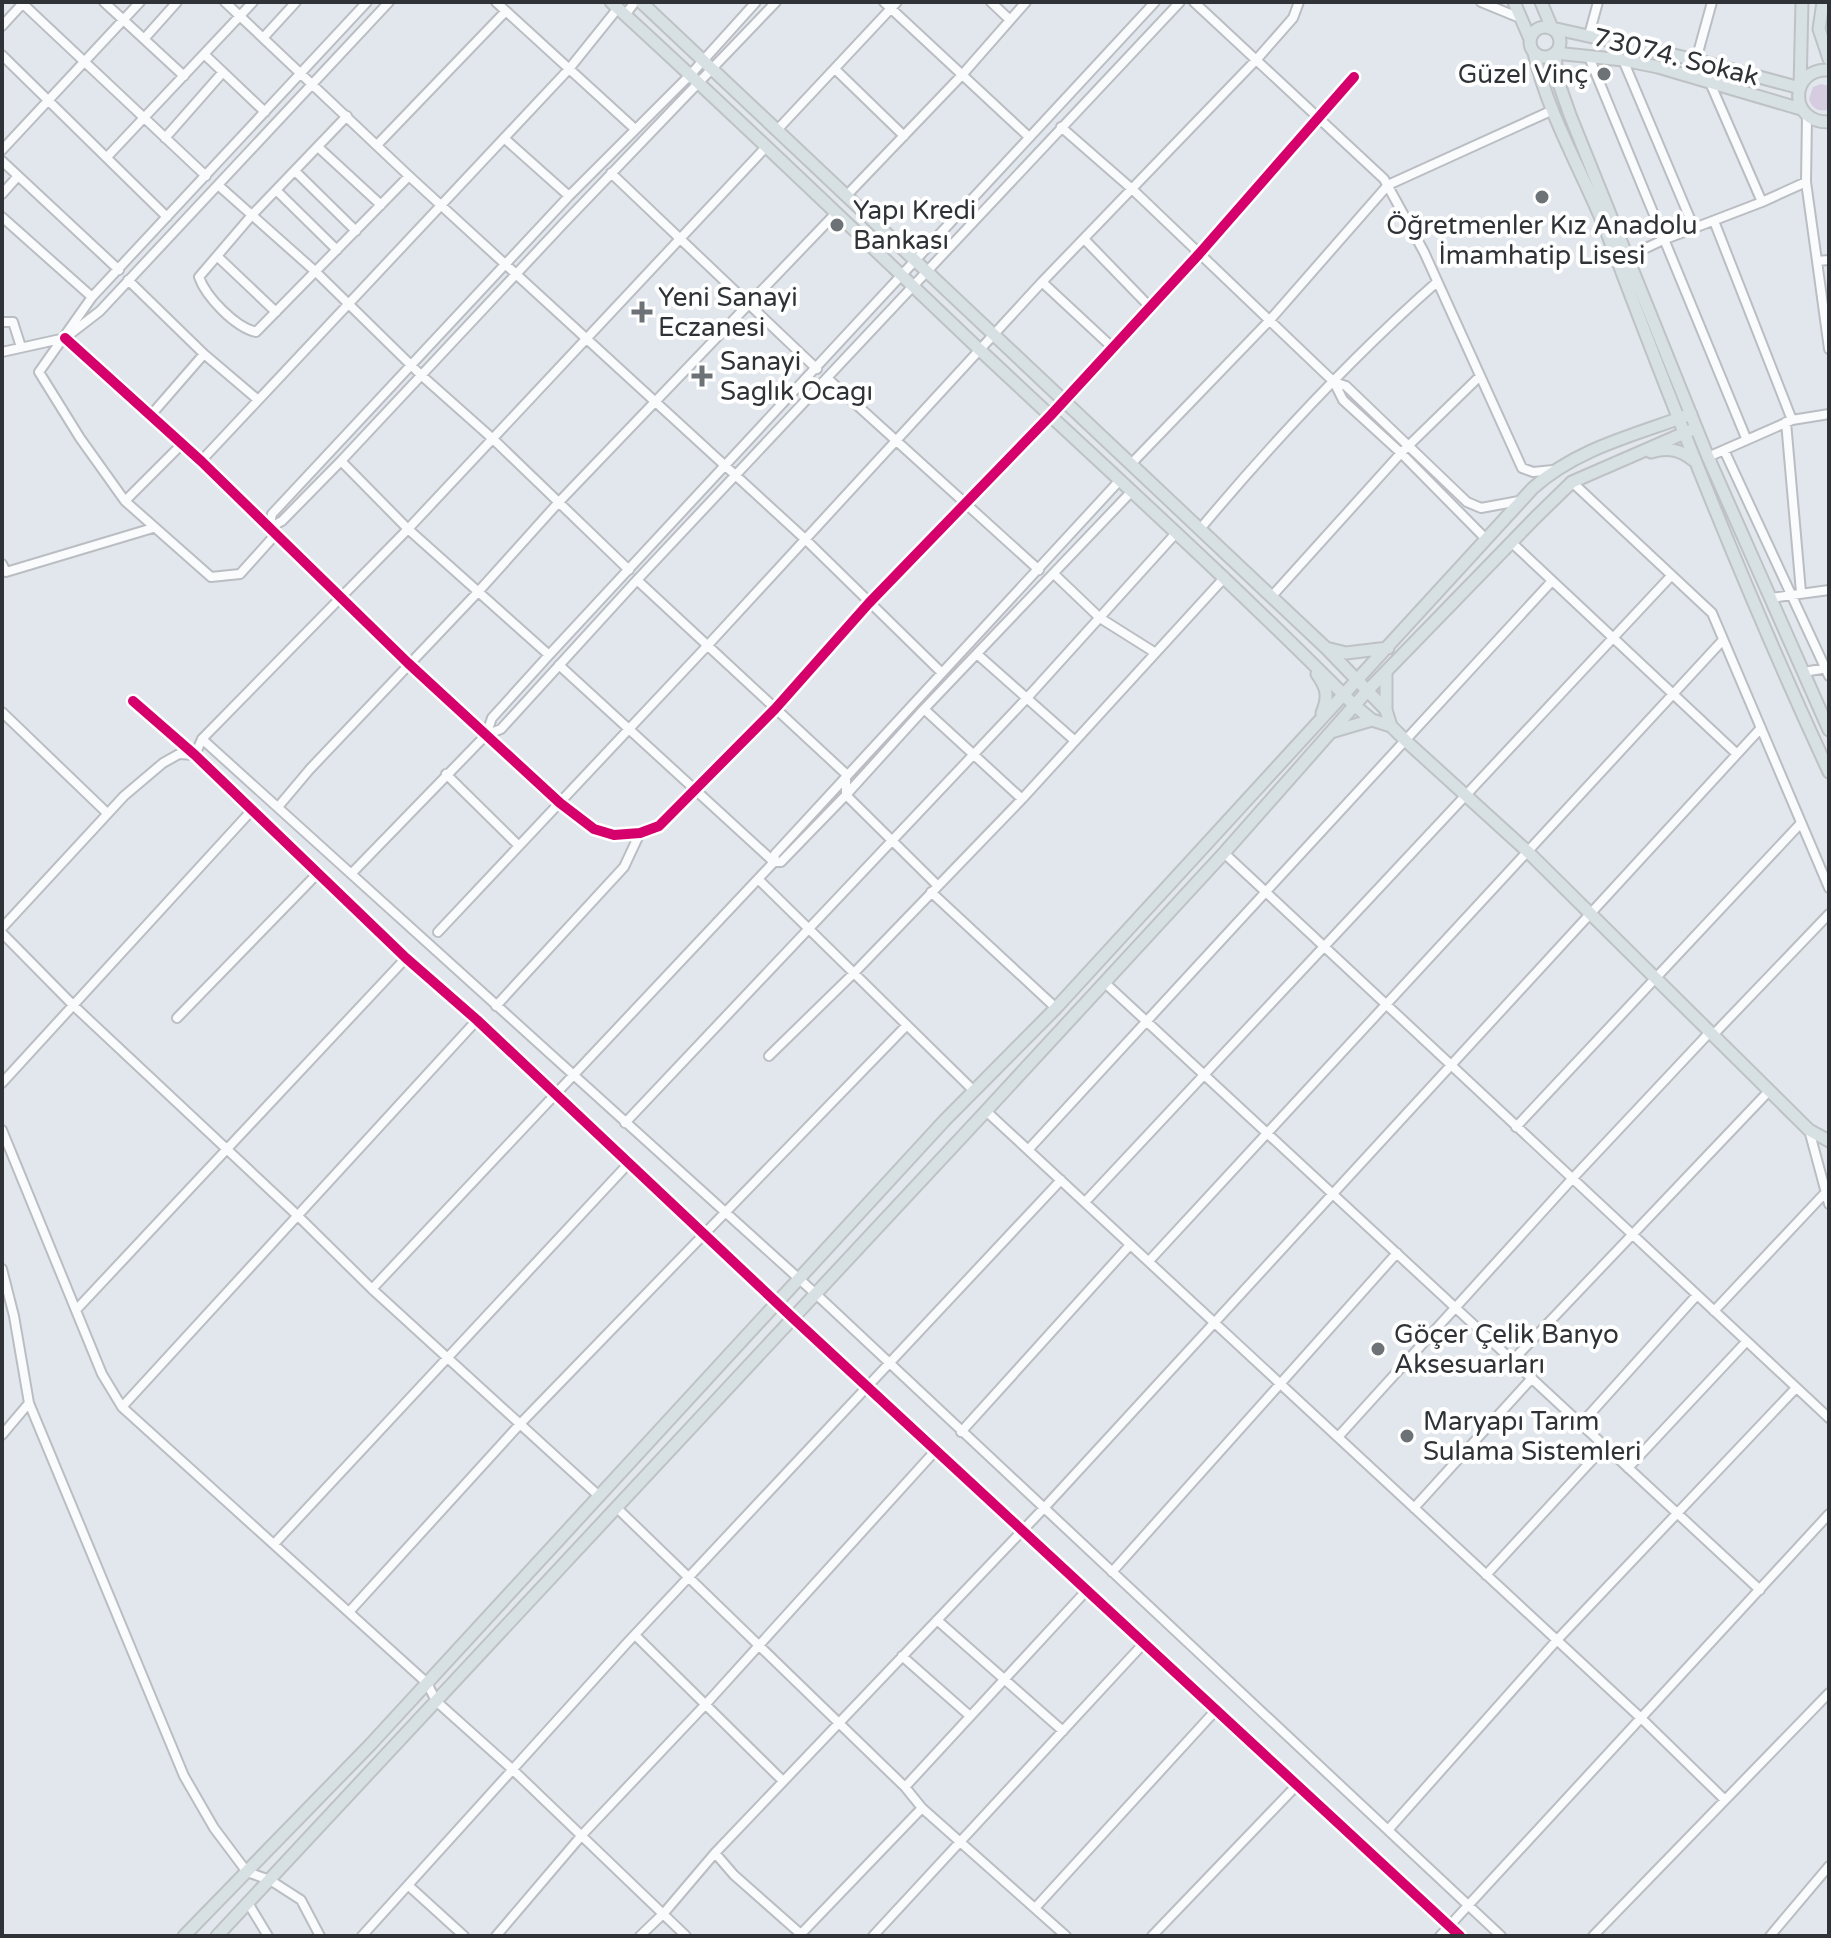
<svg xmlns="http://www.w3.org/2000/svg" width="1831" height="1938" font-family="'Varela Round',sans-serif">
	<style>
		.green { fill: #d5cce0 }
		.lines { fill: none; stroke-linecap: round; stroke-linejoin: round }
		.minor-casing { stroke: #babec3; stroke-width: 12 }
		.major-casing { stroke: #bfc2c5; stroke-width: 15 }
		.minor { stroke: #fafbfc; stroke-width: 8 }
		.major { stroke: #d7e1e4; stroke-width: 11 }
		.cycleway-casing { stroke: #fff; stroke-width: 15 }
		.cycleway { stroke: #d6006c; stroke-width: 10 }
		.poi-dot { fill: #6d7277; stroke: #fff; stroke-width: 3 }
		.labels { text-anchor: middle; dominant-baseline: central; stroke-width: 8; stroke-linejoin: round; paint-order: stroke }
		.street-label { font-size: 26px; fill: #2f3337; stroke: #fff }
		.poi-label { font-size: 26px; fill: #2f3337; stroke: #fff; text-anchor: start }
	</style>
	<rect width="100%" height="100%" fill="#e1e7ed"/>
	<path class="green" d="M1821 84 1829 86V109C1820 113 1812 109 1809 99L1813 87Z"/>
	<g class="lines">
		<g class="minor-casing">
			<path id="minor" d="M21 2 206 176
				M104 2 184 76
				M225 2 409 176 805 539 942 673
				M496 2 635 129
				M884 2 1029 137
				M991 2 1010 20
				M1194 2 1384 179 1424 252 1522 468 1533 472 1553 470
				M1481 2 1520 18
				M625 15 635 2
				M2 26 24 2
				M1589 35 1598 2
				M263 38 296 2
				M144 39 177 2
				M204 54 265 112
				M2 55 167 217
				M1589 57 1746 438
				M1623 60 1694 228
				M1696 60 1712 2
				M836 70 904 136
				M1711 85 1762 202 1806 182
				M347 116 252 215 199 277C206 297 235 327 256 332L409 176
				M1807 116 1806 182 1817 261 1829 260
				M1061 127 1132 189 1334 382 1343 400 1401 453 1486 539
				M778 129 897 2
				M165 138 223 72
				M504 138 569 196
				M377 145 506 11
				M318 147 381 205
				M2 150 140 2
				M107 157 253 2
				M2 161 119 270
				M295 171 356 231
				M611 173 817 369
				M218 185 316 272 421 375 493 439 629 570
				M276 190 337 250
				M2 194 18 176
				M847 195 962 75 1026 2
				M2 217 92 297
				M1714 221 1792 420
				M1085 240 1150 307
				M218 257 276 312
				M1627 257 1663 240 1762 202
				M1817 261 1829 349
				M128 280 204 354 257 399
				M1042 282 1113 348
				M2 322H13L21 347
				M65 338 201 461 408 663 560 803 594 829 614 835 640 833 659 826 775 709 869 603 1051 415 1199 254 1354 77
				M2 352 65 338 100 311 389 2
				M827 378 1039 570
				M1334 382 1346 386 1467 502 1481 508 1519 501
				M151 415 204 354
				M1786 422 1801 592
				M1724 450 1829 676
				M1708 457 1792 420 1829 414
				M201 461 569 69 618 8
				M341 461 408 529 549 655
				M1131 464 1269 321 1388 185 1553 110
				M1572 482 1712 613 1829 888
				M125 501 182 444
				M269 528 282 521 341 461 563 224 776 2
				M269 528 272 514 569 196 691 74 756 2
				M1200 529C1273 442 1352 357 1437 282
				M275 535 240 574 211 577 125 501 80 438 39 372 92 297 367 2
				M1511 542 1737 754
				M2 564 6 572 153 528
				M1054 574 1100 618 1154 652
				M637 580 846 774V795L937 885
				M1272 596 1401 453 1480 376
				M1771 598 1829 590
				M977 654 1074 740
				M559 665 774 862
				M1803 672 1828 668
				M133 701 195 755 406 958 477 1020 794 1319 1460 1936
				M924 709 1022 799
				M2 712 107 813
				M486 735 492 718 549 655 1155 2
				M202 739 817 1295 1501 1936
				M195 755 202 739 408 529 766 147
				M446 774 518 845
				M278 807 310 769 478 592 558 503 836 213
				M1224 853 1829 1418
				M774 862 775 854 1120 480
				M351 874 486 735 501 729 637 580 1180 2
				M759 880 974 1091
				M931 892 1056 1008
				M2 928 124 796 163 763 179 754 194 755
				M438 932 708 645 1042 282 1257 59 1293 18 1299 2
				M2 933 74 1006 297 1215 372 1289 599 1496
				M1104 982 1760 1590
				M496 1006 624 867 640 833
				M177 1018 319 872
				M1713 1035 1829 914
				M769 1056 854 973 1022 799 1225 577
				M2 1083 253 809
				M986 1111 1642 1719 1725 1800
				M625 1123 1027 698 1177 532
				M1516 1127 1801 823
				M2 1130 102 1374 122 1407 427 1683 436 1701 512 1769 686 1936
				M1809 1130 1829 1204
				M1028 1150 1552 581
				M1085 1202 1671 576
				M1149 1261 1723 640
				M2 1269 14 1316 29 1403 184 1776 214 1828 247 1872 270 1880 301 1900 320 1936
				M372 1289 774 862H781L846 795 924 709 1132 491
				M76 1310 406 958
				M1714 1311 1825 1193
				M1513 1360 1769 1091
				M122 1407 477 1020
				M1581 1424 1697 1295
				M961 1432 1130 1245
				M2 1435 29 1403
				M1338 1437 1572 1179 1710 1032
				M1628 1468 1746 1342
				M617 1508 905 1787 922 1808 1066 1936
				M1414 1508 1532 1378
				M274 1544 629 1163
				M1112 1572 1397 1253
				M1486 1575 1605 1446
				M349 1612 520 1424 907 1025
				M937 1620 1063 1731
				M635 1635 783 1781
				M902 1656 970 1716
				M905 1787 1087 1590
				M1388 1830 1557 1640 1796 1388
				M715 1853 734 1875 803 1936
				M409 1886 464 1936
				M248 1903 268 1936
				M1036 1907 1216 1710
				M362 1936 627 1643 1061 1180
				M496 1936 582 1835 705 1705 936 1450
				M640 1936 664 1913 715 1853 1044 1508 1761 728
				M799 1936 922 1808
				M873 1936 1144 1643
				M1152 1936 1297 1785
				M1440 1936 1829 1514
				M1593 1936 1829 1693
				M1770 1936 1829 1866"/>
		</g>
		<g class="major-casing">
			<path id="major" d="M611 2C736 116 858 234 981 351 1106 468 1233 583 1354 705L1372 720 1391 726
				M641 2 1326 648 1386 710 1391 726 1406 741 1527 851 1809 1130 1829 1141
				M1514 2 1530 39
				M1541 2 1552 28 1696 60 1800 88 1802 2
				M1823 2 1819 29 1829 59
				M1530 42a15 15 0 1 1 30 0a15 15 0 1 1-30 0Z
				M1534 53C1549 118 1585 176 1609 238 1677 418 1748 598 1829 772
				M1829 70C1789 68 1788 123 1829 122
				M1801 109 1658 67 1623 60 1555 53 1557 78 1570 115 1708 457 1829 730
				M1651 452C1667 447 1680 449 1693 460
				M1326 648 1346 653 1388 648
				M1386 672V710
				M1317 674C1327 688 1329 696 1322 713
				M1331 732 1372 720
				M184 1936 370 1745 945 1120 1056 1008 1533 488C1577 448 1636 435 1691 414
				M217 1936 986 1111 1224 853 1368 690 1536 517 1572 482 1696 428"/>
		</g>
		<use href="#minor" class="minor"/>
		<use href="#major" class="major"/>
		<g class="cycleway-casing">
			<path id="cycleway" d="M65 338 201 461 408 663 560 803 594 829 614 835 640 833 659 826 775 709 869 603 1051 415 1199 254 1354 77
				M133 701 195 755 406 958 477 1020 794 1319 1460 1936"/>
		</g>
		<use href="#cycleway" class="cycleway"/>
	</g>
	<g class="poi-dot">
		<circle cx="1604" cy="74" r="8"/>
		<circle cx="1542" cy="197" r="8"/>
		<circle cx="837" cy="225" r="8"/>
		<path d="M638 300h8v8h8v8h-8v8h-8v-8h-8v-8h8z"/>
		<path d="M698 364h8v8h8v8h-8v8h-8v-8h-8v-8h8z"/>
		<circle cx="1378" cy="1349" r="8"/>
		<circle cx="1407" cy="1436" r="8"/>
	</g>
	<g class="labels">
		<g class="street-label">
			<text transform="translate(1676 57) rotate(14)">73074. Sokak</text>
		</g>
		<g class="poi-label">
			<text x="1588" y="74" text-anchor="end">Güzel Vinç</text>
			<text x="853" y="210">Yapı Kredi<tspan x="853" dy="30">Bankası</tspan></text>
			<text x="1542" y="225" text-anchor="middle">Öğretmenler Kız Anadolu<tspan x="1542" dy="30">İmamhatip Lisesi</tspan></text>
			<text x="658" y="297">Yeni Sanayi<tspan x="658" dy="30">Eczanesi</tspan></text>
			<text x="720" y="361">Sanayi<tspan x="720" dy="30">Saglık Ocagı</tspan></text>
			<text x="1394" y="1334">Göçer Çelik Banyo<tspan x="1394" dy="30">Aksesuarları</tspan></text>
			<text x="1423" y="1421">Maryapı Tarım<tspan x="1423" dy="30">Sulama Sistemleri</tspan></text>
		</g>
	</g>
	<rect width="1831" height="1938" fill="none" stroke="#2f3337" stroke-width="8"/>
</svg>
